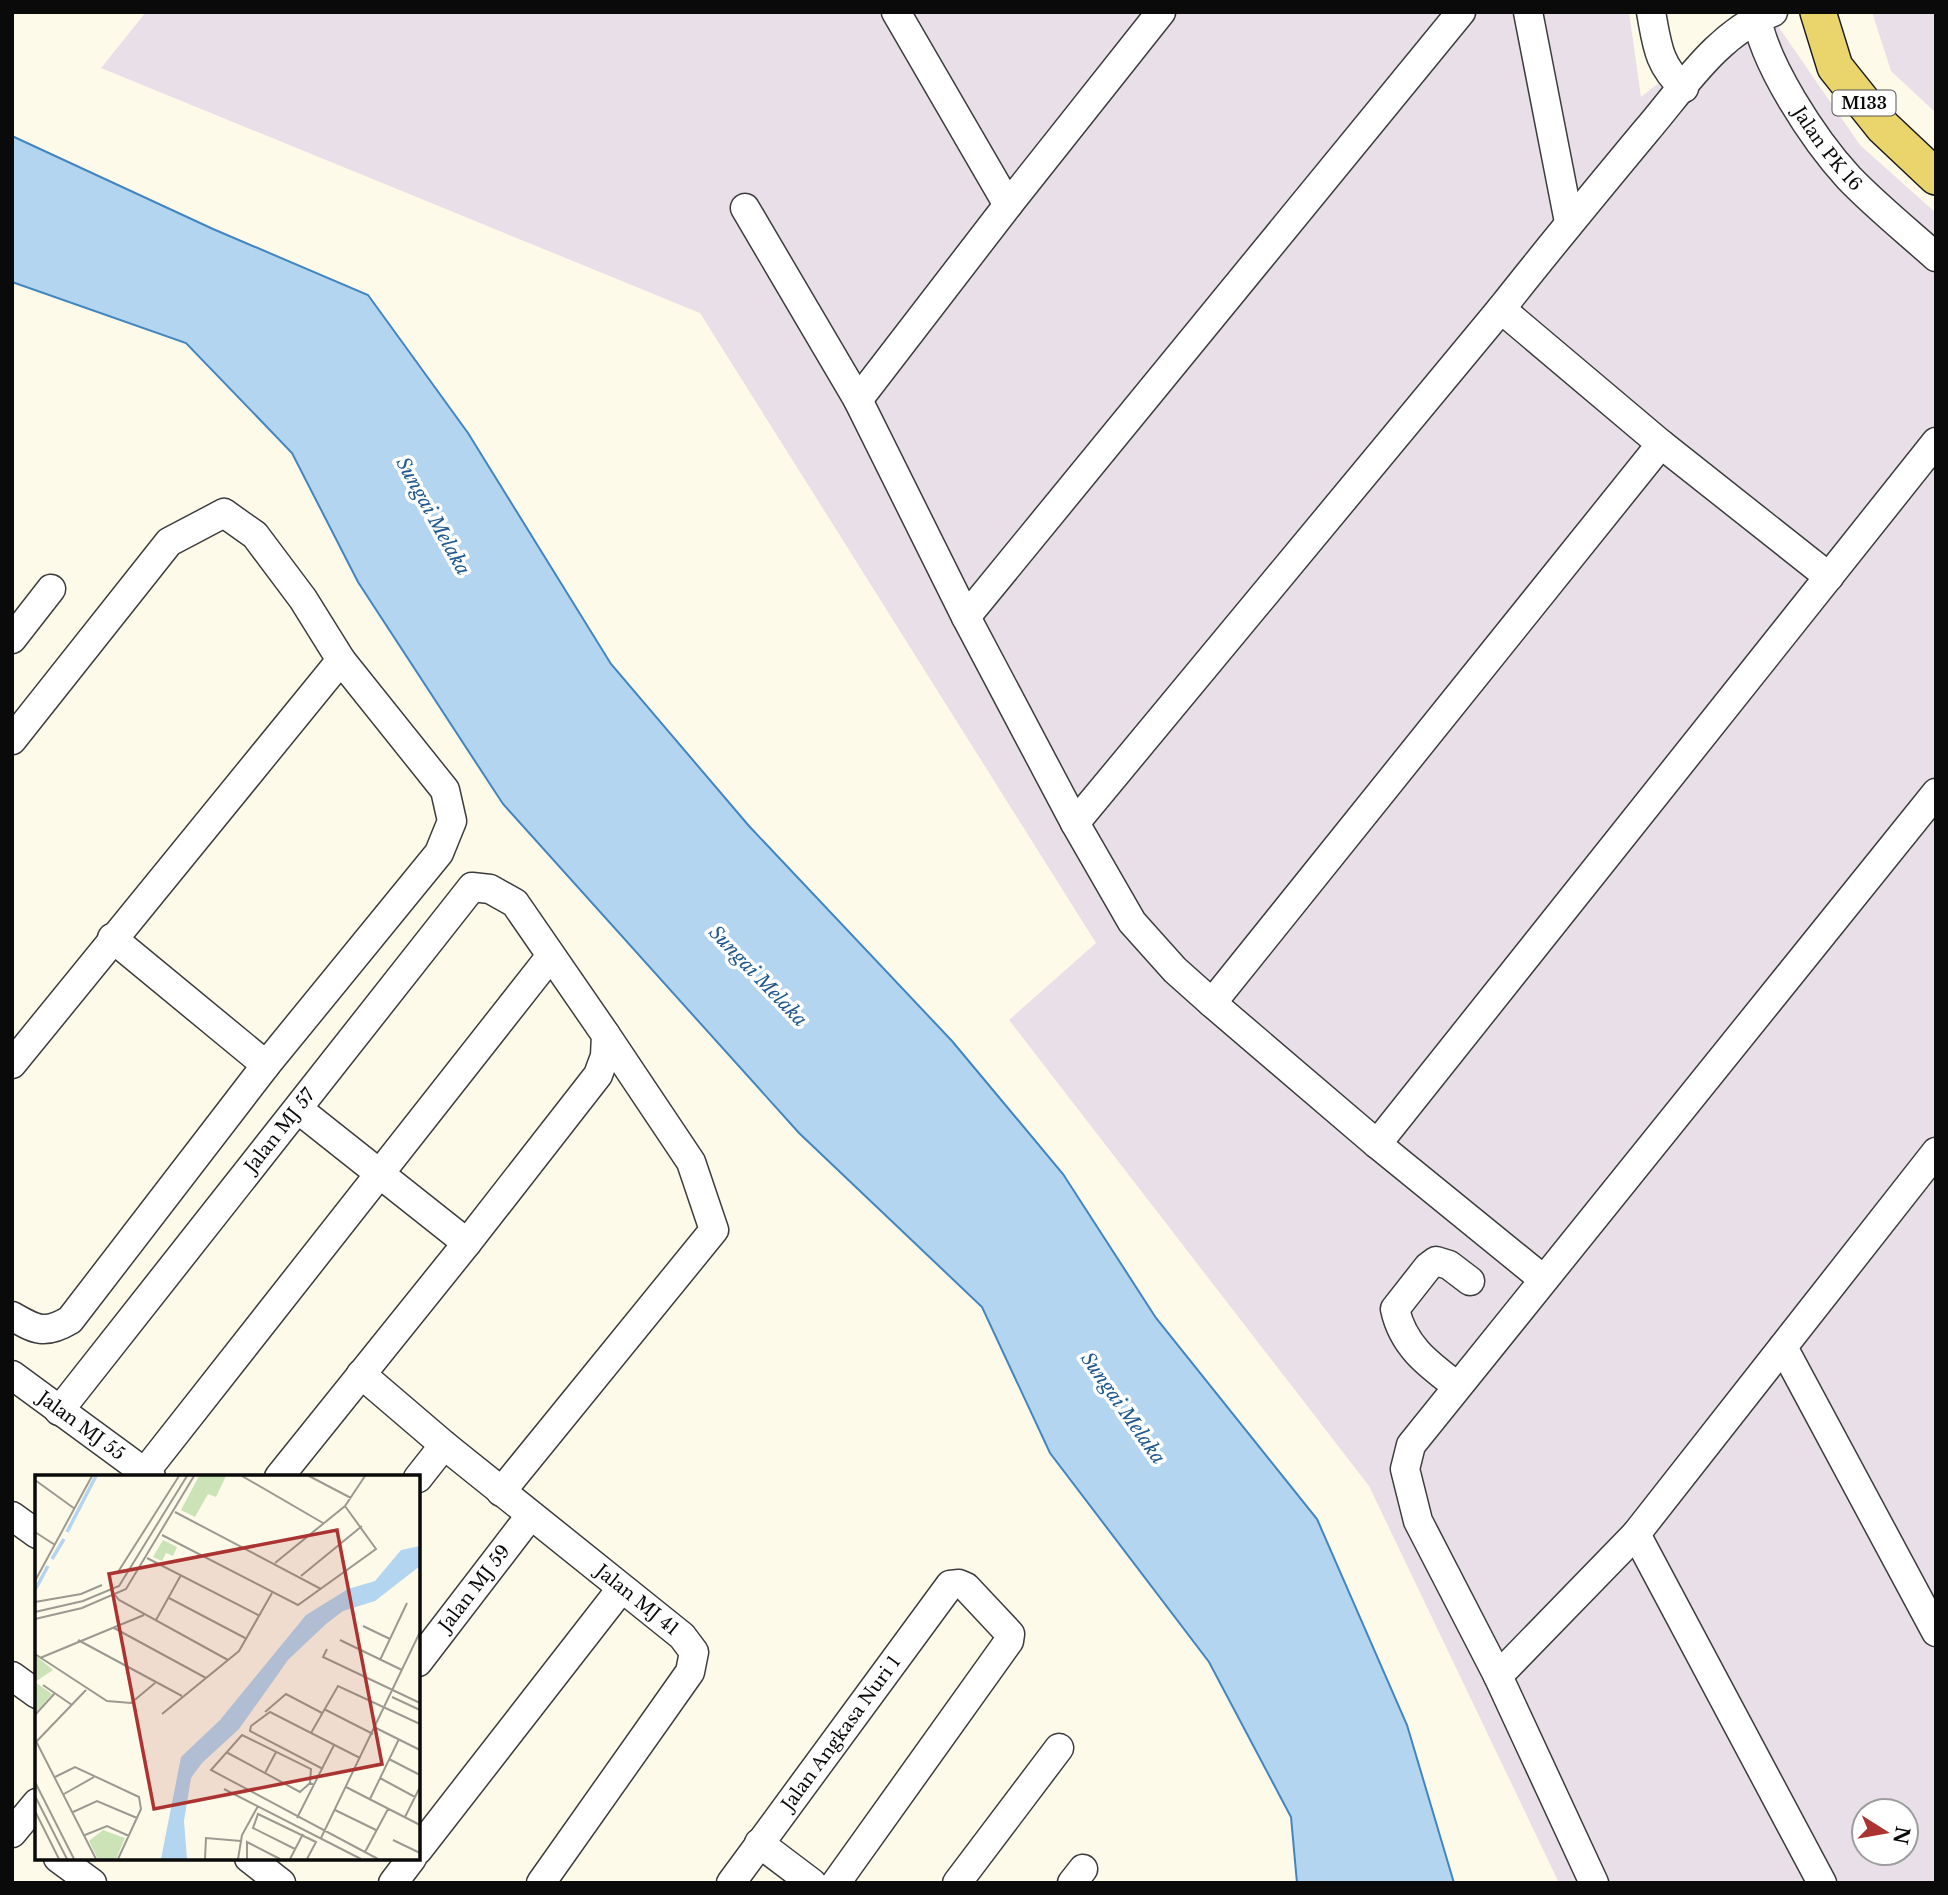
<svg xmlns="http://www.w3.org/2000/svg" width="1948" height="1895" font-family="'Libre Baskerville',serif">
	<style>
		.industrial { fill: #e8dfe9; fill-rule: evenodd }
		.water { fill: #b3d5ef; stroke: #4285bf; stroke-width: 2 }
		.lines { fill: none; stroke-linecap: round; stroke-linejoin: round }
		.minor-casing { stroke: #3d3d3d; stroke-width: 31 }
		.major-casing { stroke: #1b1b1b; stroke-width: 38 }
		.minor { stroke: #fff; stroke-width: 28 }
		.major { stroke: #ead46c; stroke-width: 35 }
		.labels { text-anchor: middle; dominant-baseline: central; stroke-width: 7; stroke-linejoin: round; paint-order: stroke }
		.shield { fill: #fff; stroke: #545454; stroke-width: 2 }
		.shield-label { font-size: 16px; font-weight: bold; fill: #0a0a0a }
		.street-label { font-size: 18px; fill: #0a0a0a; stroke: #fff }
		.water-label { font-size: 19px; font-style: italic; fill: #21588e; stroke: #fff }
		.inset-river { fill: none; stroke: #b3d5ef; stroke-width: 3.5 }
		.inset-road { fill: none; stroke: #9c9a90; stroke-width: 2 }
		.view { fill: #ab3331; fill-opacity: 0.15; stroke: #ab3331; stroke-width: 3.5 }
		.inset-edge { fill: none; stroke: #0a0a0a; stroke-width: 3.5 }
	</style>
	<rect width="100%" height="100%" fill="#fdfaea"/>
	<path class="industrial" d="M146 12H1629L1641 97 1748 12H1777L1780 29 1860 145 1936 213V1883H1559L1369 1486 1009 1020 1096 943 700 313 101 68ZM1864 1811H1906V1853H1864Z
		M1872 12H1936V113L1891 71Z"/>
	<path class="water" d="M12 136 213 229 368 295 468 433 611 664 749 826 952 1041 1063 1174 1156 1318 1317 1519 1407 1725 1454 1883H1297L1291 1817 1209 1662 1050 1453 982 1307 799 1133 503 804 358 582 292 453 186 343 12 282Z"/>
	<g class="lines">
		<g class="minor-casing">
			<g id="minor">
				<path d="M896 12 1008 205"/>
				<path d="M1528 12 1569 222"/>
				<path d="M1651 12C1657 44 1658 65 1684 88"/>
				<path id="s1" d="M1756 12C1762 62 1815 141 1849 178 1876 206 1907 231 1936 257"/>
				<path d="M745 208 858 400 966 617 1075 823 1132 922 1175 970 1212 1003 1377 1144 1543 1279"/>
				<path d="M1501 309 1661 444 1829 577"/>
				<path d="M858 400 1008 205 1161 12"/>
				<path d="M966 617 1461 12"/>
				<path d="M12 639 51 589"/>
				<path d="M12 740 169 542 224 513 255 535 303 599 341 660 445 790 452 821 439 853 266 1065 70 1320C45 1335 36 1330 12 1316"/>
				<path d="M1075 823 1501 309C1548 249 1597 190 1646 131 1683 88 1718 32 1773 12"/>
				<path d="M112 938 266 1065"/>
				<path d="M1212 1003 1661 444"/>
				<path d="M12 1064 341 660"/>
				<path d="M298 1109 467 1243"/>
				<path d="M1377 1144 1936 442"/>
				<path d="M1783 1347 1936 1632"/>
				<path id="s2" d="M361 1374 444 1445 682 1636 694 1652 690 1672 541 1883"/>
				<path id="s3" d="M12 1375 151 1477"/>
				<path d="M1457 1386C1428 1364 1403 1346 1395 1309L1428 1267 1436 1261 1449 1265 1470 1281"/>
				<path id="s4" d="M59 1411 472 887 490 889 515 903 606 1035 605 1056 598 1075 467 1243 279 1477"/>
				<path d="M145 1472 550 957"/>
				<path d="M418 1478 444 1445"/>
				<path d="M501 1492 714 1230 691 1162 606 1035"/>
				<path d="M12 1516 37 1534"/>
				<path d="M1636 1534 1822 1883"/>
				<path id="s5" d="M418 1662 530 1516"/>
				<path d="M12 1676 37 1694"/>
				<path d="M1498 1676 1636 1534 1936 1152"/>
				<path d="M12 1833 37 1803"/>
				<path d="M759 1843 812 1883"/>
				<path d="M418 1850 621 1589"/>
				<path d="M58 1858 92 1883"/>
				<path d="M249 1858 281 1883"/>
				<path d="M393 1883 412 1858"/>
				<path id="s6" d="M731 1883 950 1585 959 1584 966 1587 1010 1634 1009 1641 836 1883"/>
				<path d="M957 1883 1059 1748"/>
				<path d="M1072 1883 1083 1869"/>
				<path d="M1594 1883 1498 1676 1418 1521 1405 1469 1411 1445 1936 793"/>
			</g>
		</g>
		<g class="major-casing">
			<path id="major" d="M1818 12 1835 67 1883 127 1936 177"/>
		</g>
		<use href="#minor" class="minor"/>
		<use href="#major" class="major"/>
	</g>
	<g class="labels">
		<rect class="shield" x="1832.5" y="90.5" width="63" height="25" rx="5"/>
		<g class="shield-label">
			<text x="1864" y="103">M133</text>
		</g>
		<g class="street-label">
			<text stroke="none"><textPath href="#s1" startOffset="156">Jalan PK 16</textPath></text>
			<text stroke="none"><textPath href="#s4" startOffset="357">Jalan MJ 57</textPath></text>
			<text stroke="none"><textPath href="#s3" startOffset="86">Jalan MJ 55</textPath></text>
			<text stroke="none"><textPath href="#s5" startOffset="93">Jalan MJ 59</textPath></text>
			<text stroke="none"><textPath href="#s2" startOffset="357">Jalan MJ 41</textPath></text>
			<text stroke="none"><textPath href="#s6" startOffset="186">Jalan Angkasa Nuri 1</textPath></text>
		</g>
		<g class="water-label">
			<text transform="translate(433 516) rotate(61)">Sungai Melaka</text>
			<text transform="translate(758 976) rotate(46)">Sungai Melaka</text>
			<text transform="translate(1123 1408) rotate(55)">Sungai Melaka</text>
		</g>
	</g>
	<g transform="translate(35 1475)">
		<rect width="385" height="385" fill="#fdfaea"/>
		<path d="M164 1H191L181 22 173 19 160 42 146 35ZM128 65 142 72 138 81 131 78 127 86 118 82ZM0 180 18 195 0 207 17 219 2 236 0 233ZM68 355 90 363 81 384H63L54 366Z" fill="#cbe3b7"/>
		<path d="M385 71V91L340 126 308 136 291 149 253 185 204 254 167 288 156 303 149 346 152 384H126L146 282 185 245 271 140 313 114 340 106 366 75Z" fill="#b3d5ef"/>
		<path class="inset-river" d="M32 57 61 1M17 84 29 64M0 115 13 91"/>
		<path class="inset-road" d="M207 1 288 48M274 1 316 23M0 5 40 34M140 37 286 114M0 57 20 70M127 60 263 130 341 74 310 31M112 83 225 141M240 88 310 31 330 1M83 97 144 1M266 101 327 51M0 106 57 1M76 115 84 125 193 185M134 123 212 164M0 127 46 119 67 110M0 137 48 126 84 111 152 1M0 144 47 133 91 114 159 1M121 145 146 100M328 151 355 164M79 153 171 203M43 165 147 221M305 165 367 195M292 174 288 182 385 228M0 179 72 226 96 228 120 208M5 183 109 140M345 185 372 128M8 210 37 230M357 222 385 235M289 234 338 259M230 237 251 219 287 238M127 239 204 176 237 118M0 240 20 218M341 253 385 275M276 258 303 211 385 249M1 266 61 384M1 267 51 215M191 277 265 317 275 308M354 284 385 300M288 294 215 256 216 251 235 237 325 283M230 298 241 277M20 302 40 292 104 322 106 334 83 384M345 303 380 322M0 307 39 384M279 310 275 308 276 294 207 260 176 295 343 384M311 312 385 350M189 314 326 384M29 319 59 302M0 321 32 384M335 324 364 264M300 335 341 355M0 336 24 384M38 337 62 326 102 343M370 342 385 312M262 343 299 270M50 360 72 351 94 361M286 363 385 157M358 365 385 378M260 374 218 353 223 339 281 367 272 384M330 377 353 334M170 384 171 363 206 366M203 384 207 360 223 331M212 384V367L245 384M255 384 268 359"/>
		<path class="view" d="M302 55 347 289 119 334 74 99Z"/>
		<rect width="385" height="385" class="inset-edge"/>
	</g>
	<rect width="1948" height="1895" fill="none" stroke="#0a0a0a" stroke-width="28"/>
	<g transform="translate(1885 1832) rotate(101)"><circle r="33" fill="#ffffff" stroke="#9d9d9d" stroke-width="2"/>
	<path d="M0-5L12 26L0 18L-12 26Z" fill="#ab3331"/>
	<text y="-10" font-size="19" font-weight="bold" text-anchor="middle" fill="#0a0a0a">N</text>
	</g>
</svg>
